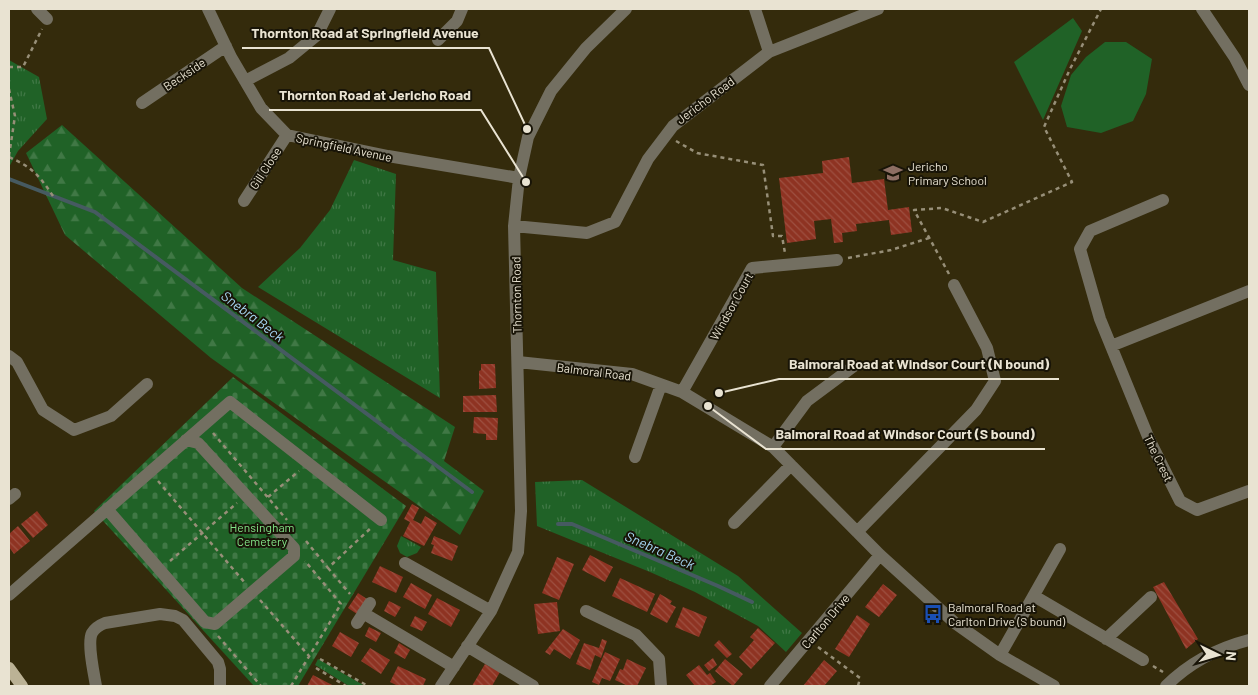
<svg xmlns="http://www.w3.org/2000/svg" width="1258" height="695" font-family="Barlow,sans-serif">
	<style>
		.grass { fill: url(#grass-tufts) }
		.forest { fill: url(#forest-firs) }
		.cemetery { fill: url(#cemetery-stones) }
		.green { fill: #206227 }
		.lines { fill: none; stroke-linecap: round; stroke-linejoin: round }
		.stream { stroke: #465a61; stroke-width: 4 }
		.building { fill: url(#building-back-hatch) }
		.path { stroke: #978f78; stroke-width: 2.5; stroke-dasharray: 4 4; stroke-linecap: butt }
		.minor { stroke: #736f61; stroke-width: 12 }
		.major { stroke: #bbb295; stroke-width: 12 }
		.labels { text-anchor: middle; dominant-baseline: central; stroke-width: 4; stroke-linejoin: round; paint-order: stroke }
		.street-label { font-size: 12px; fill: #e9e3d2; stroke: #181407 }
		.poi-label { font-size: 12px; fill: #e9e3d2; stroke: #181407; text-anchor: start }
		.park-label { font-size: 12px; fill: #84e689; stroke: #181407 }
		.water-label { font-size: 14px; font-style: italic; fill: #a6d6f2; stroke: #181407 }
		.leader { fill: none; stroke: #e9e3d2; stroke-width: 2 }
		.callout-dot { fill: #e9e3d2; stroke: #181407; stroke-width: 2 }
		.callout-label { font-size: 14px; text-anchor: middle; font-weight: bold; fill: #e9e3d2; stroke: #181407; stroke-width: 4; stroke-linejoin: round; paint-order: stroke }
	</style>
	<defs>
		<pattern id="grass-tufts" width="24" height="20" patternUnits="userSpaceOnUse" patternTransform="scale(1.25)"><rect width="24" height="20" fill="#206227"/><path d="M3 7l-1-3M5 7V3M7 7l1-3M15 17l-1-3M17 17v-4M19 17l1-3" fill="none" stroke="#407845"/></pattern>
		<pattern id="forest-firs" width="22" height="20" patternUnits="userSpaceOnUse" patternTransform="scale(1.25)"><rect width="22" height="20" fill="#206227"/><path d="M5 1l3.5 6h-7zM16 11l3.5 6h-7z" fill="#407845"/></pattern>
		<pattern id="cemetery-stones" width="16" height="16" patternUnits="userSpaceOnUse" patternTransform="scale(1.25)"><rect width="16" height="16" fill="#206227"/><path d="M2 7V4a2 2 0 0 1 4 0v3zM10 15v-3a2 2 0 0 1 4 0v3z" fill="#407845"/></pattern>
		<pattern id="building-back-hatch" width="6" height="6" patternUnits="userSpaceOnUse" patternTransform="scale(1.25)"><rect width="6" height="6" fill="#8e3322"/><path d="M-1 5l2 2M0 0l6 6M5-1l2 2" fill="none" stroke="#9e5041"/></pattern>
	</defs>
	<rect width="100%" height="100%" fill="#342b0c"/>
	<path class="grass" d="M9 60 39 77 47 119 18 151 9 167Z
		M354 160 396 174 393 260 436 272 440 398 258 287 300 248 330 210Z
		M582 480 738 576 802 633 786 652 758 626 695 592 650 572 537 526 535 482Z
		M401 536 421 547 417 553 407 557 400 553 397 546Z
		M318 659 365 686H349L315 665Z"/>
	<path class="forest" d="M62 125 242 288 455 427 444 461 484 491 460 535 211 358 65 235 26 153Z"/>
	<path class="cemetery" d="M233 377 406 506 298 686H254L94 511Z"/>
	<path class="green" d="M1073 18 1082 31 1043 120 1014 62Z
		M1105 42H1126L1152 59 1146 94 1133 121 1101 133 1067 127 1061 106 1071 75 1086 57Z"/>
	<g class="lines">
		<path class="stream" d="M9 179 95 212 472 492
			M558 524H572L718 586 752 602"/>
	</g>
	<path class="building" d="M849 157 852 183 884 179 888 210 909 207 912 232 891 235 889 220 856 224 857 231 842 233 843 242 834 243 831 219 814 221 816 239 787 243 779 178 823 173 822 161Z
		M481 364H495L496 388 479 389V371L481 370Z
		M496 395 497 412H463V396Z
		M474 417 498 418 497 440H486V434L473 433Z
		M412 504 419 508 413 520 421 524 425 516 437 523 424 546 403 536 410 522 404 519Z
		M37 511 48 525 33 538 21 524Z
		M18 526 30 541 14 554 9 547V534Z
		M434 536 458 546 452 561 431 553 434 545 431 544Z
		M590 555 613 567 605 582 582 570Z
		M557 557 574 564 559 600 542 593Z
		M380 566 403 577 396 593 372 582Z
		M620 578 655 594 647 612 612 596Z
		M1164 582 1198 639 1186 649 1153 587Z
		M411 583 432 595 425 609 403 597Z
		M883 584 897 595 879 617 865 607Z
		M358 593 367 599 357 614 348 608Z
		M660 594 672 601 670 604 676 607 667 623 650 614Z
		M437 598 460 610 451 627 428 614Z
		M389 601 401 607 395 617 384 611Z
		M557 602 560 631 538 634 534 604Z
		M683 607 707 617 699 637 675 627Z
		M857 615 870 624 849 657 835 649Z
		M415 616 427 622 422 631 410 626Z
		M369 627 381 633 376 642 365 636Z
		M758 628 775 643 751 669 739 657 754 640 750 637Z
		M563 629 580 640 570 659 554 649 550 655 545 652Z
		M340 632 359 643 351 657 332 646Z
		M602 639 607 641 601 658 595 655 590 670 576 664 584 643 599 648Z
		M719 640 732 654 727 658 714 645Z
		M399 643 410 650 405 659 394 653Z
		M370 648 390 660 381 674 361 661Z
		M605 652 620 659 610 681 602 678 599 685 592 682Z
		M713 658 717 665 709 671 704 665Z
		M627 659 646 668 637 686H628L615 680 620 669 623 670Z
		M725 659 743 674 733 686 715 671Z
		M824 660 837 671 824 686H803Z
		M485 664 500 672 492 686H472Z
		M699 665 707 675 710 673 716 682 710 686H695L686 675Z
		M398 666 426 679 423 686H398L390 682Z
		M313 675 334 686H307Z"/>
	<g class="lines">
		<path class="path" d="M9 67H23L42 29
			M9 89 15 116 9 156
			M676 141 697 153 763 165 773 236H782L785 253
			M9 157C33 168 38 174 53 196
			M848 258 891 250 929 238
			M949 274 914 210 942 208 983 222 1072 182 1044 127 1070 69 1101 9
			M213 433 287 520
			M158 481 245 583
			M268 497 299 471
			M306 541 328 568 372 527
			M170 561 237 503
			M328 568 350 594
			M260 600 309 656
			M218 636 261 686
			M818 647 860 678 858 686
			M320 659 368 686
			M1153 666 1163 672
			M316 668 346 686
			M291 686 341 604 305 561"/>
		<path class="minor" d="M37 9 47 19
			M208 9 231 57 261 108 287 135 388 156 519 178
			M755 9 769 52
			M1202 9 1235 58 1249 85
			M438 40 457 21 462 9
			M245 81 289 58 317 35 330 9
			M142 103 226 46
			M1163 200 1090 231 1080 249 1100 319 1149 439 1180 501 1197 510 1249 491
			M244 201 287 135
			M514 226 587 233 615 222 648 159 673 126 769 52 878 9
			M1111 346 1249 291
			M9 356 17 362 43 410 74 430 111 416 147 384
			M518 362 632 374 682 392 773 447 880 555 955 623 1000 655 1054 686
			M682 392 752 268 837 260
			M773 447 807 401 854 366
			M635 457 661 385
			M9 499 15 494
			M107 509 205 622 215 624 294 556V548L198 443 186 440
			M734 523 791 465
			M857 532 976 410 995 381 987 348 954 285
			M405 563 491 611
			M9 595 230 402 381 520
			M1034 596 1143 660
			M586 611 636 635 659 659 661 686
			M363 613 454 667
			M357 623 370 603
			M1106 639 1151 597
			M467 646 533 686
			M1000 655 1060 549
			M96 686C94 674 87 643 92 633 95 628 100 625 105 623L160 614 175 616 183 620 218 662 220 669V686
			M441 686 491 611 502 587 518 552 521 511 514 226 519 178 528 137 551 91 586 48 626 9
			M770 686 880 555
			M1166 686C1189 663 1218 648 1249 640"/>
		<path class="major" d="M9 668 22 686"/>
	</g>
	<defs>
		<g id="school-bare" transform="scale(1.5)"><path d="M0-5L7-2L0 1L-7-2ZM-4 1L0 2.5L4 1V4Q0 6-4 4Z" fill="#8d6e63" stroke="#181407" stroke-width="2.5" paint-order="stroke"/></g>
		<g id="bus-bare" transform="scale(1.5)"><path d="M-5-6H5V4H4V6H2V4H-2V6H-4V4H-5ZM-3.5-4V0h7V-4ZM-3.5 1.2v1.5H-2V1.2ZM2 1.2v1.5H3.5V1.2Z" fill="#1a4fb4" stroke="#181407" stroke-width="2.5" paint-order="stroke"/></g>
	</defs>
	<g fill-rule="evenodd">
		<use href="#school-bare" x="893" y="173"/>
		<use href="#bus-bare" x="933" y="614"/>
	</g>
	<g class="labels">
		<g class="street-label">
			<text transform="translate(184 74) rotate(-34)">Beckside</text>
			<text transform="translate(705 100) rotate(-37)">Jericho Road</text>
			<text transform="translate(344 147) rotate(12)">Springfield Avenue</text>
			<text transform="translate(265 168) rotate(-57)">Gill Close</text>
			<text transform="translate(516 295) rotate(-91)">Thornton Road</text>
			<text transform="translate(731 306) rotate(-61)">Windsor Court</text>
			<text transform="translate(594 371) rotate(7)">Balmoral Road</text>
			<text transform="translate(1159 458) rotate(64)">The Crest</text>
			<text transform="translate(825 621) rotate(-50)">Carlton Drive</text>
		</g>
		<g class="poi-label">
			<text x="908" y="166">Jericho<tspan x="908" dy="14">Primary School</tspan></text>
			<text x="948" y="607">Balmoral Road at<tspan x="948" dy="14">Carlton Drive (S bound)</tspan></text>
		</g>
		<g class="park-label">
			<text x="262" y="527">Hensingham<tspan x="262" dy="14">Cemetery</tspan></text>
		</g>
		<g class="water-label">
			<text transform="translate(253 316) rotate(37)">Snebra Beck</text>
			<text transform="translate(660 550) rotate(24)">Snebra Beck</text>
		</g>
	</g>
	<path class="leader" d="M527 129L489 48H242M526 182L481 110H269M719 393L779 379H1059M708 406L766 449H1045"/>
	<g class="callout-dot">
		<circle cx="527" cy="129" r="5"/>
		<circle cx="526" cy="182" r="5"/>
		<circle cx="719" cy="393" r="5"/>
		<circle cx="708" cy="406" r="5"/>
	</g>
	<g class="callout-label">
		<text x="365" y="38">Thornton Road at Springfield Avenue</text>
		<text x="375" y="100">Thornton Road at Jericho Road</text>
		<text x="919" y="369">Balmoral Road at Windsor Court (N bound)</text>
		<text x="905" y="439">Balmoral Road at Windsor Court (S bound)</text>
	</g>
	<rect width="1258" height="695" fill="none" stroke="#e9e3d2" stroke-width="20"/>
	<g transform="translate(1218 655) rotate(95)" stroke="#181407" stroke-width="4" paint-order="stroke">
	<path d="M0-4L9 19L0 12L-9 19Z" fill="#e9e3d2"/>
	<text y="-8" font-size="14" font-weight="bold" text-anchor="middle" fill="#e9e3d2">N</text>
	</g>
</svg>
